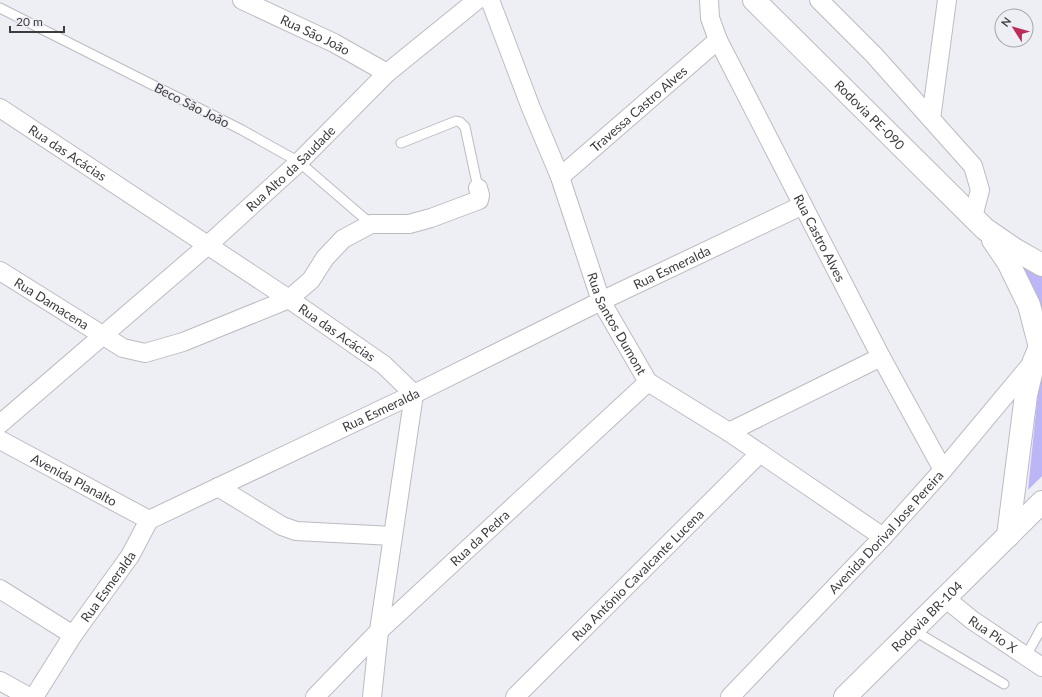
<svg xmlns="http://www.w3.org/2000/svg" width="1042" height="697" font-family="Lato,sans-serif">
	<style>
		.green { fill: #bcb6f6 }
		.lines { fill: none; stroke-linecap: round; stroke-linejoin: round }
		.service-casing { stroke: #bcbbc2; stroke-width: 11 }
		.minor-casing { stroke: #bcbbc2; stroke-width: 20 }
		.primary-casing { stroke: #bcbbc2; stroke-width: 24 }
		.trunk-casing { stroke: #bcbbc2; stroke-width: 24 }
		.service { stroke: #fff; stroke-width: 9 }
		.minor { stroke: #fff; stroke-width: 18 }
		.primary { stroke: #fff; stroke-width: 22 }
		.trunk { stroke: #fff; stroke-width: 22 }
		.labels { text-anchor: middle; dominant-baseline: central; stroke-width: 3; stroke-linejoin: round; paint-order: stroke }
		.street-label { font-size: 13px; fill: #3c3c3f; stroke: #eeeef5 }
	</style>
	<rect width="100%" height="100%" fill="#eeeef5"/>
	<path class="green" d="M1004 248 1042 272V329Z
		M1040 372 1042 376V476L1028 490Z"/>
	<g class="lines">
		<g class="service-casing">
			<path id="service" d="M0 8 242 130 299 162 371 224
				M401 143 456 121 460 122 465 127 478 188
				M913 630 1004 684
				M1026 656 1042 627"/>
		</g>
		<g class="minor-casing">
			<g id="minor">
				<path id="s1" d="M242 0 334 43 387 73"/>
				<path id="s2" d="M490 0 531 108 560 177 601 301 648 382 729 432 883 537"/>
				<path id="s3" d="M709 0 710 18 718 40 881 357 943 470"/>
				<path d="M819 0 874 55 973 166 980 190 973 217"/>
				<path id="s4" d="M0 108 289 299 384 365 414 394 379 631 372 697"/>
				<path d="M931 119 947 0"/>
				<path id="s5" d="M560 177 718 40"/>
				<path id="s6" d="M0 271 123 348 145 353 183 342 289 299 311 280 325 258 343 239 371 224H409L431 218 479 200 480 195 478 188"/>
				<path id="s7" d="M0 424 208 245 299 162 387 73 477 0"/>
				<path d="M729 432 881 357"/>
				<path id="s8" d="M0 440 149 520"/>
				<path d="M218 487 282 526 296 531 393 536"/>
				<path d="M0 589 73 635"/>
				<path id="s9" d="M945 598 972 620 1042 667"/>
				<path d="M0 681 29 697"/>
				<path id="s10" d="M34 697 73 635 130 556 149 520 414 394 601 301 803 205"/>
				<path id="s11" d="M315 697 379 631 648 382"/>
				<path id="s12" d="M515 697 760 453"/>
				<path id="s13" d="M730 697 883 537 943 470 1033 362"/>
			</g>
		</g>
		<g class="primary-casing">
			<g id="primary">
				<path id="s14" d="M754 0 985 229 1014 249 1042 265"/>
				<path d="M993 240 1008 262 1029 305 1042 355"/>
			</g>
		</g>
		<g class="trunk-casing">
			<g id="trunk">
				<path d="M1008 536 1026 395 1034 361 1042 342"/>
				<path id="s15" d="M845 697 1042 502"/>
			</g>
		</g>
		<use href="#service" class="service"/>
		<use href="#minor" class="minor"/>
		<use href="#primary" class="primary"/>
		<use href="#trunk" class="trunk"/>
	</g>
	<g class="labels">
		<g class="street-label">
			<text stroke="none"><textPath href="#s1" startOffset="81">Rua São João</textPath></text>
			<text transform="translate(192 105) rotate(27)">Beco São João</text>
			<text stroke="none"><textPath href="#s5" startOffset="104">Travessa Castro Alves</textPath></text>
			<text stroke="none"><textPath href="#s14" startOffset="163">Rodovia PE-090</textPath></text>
			<text stroke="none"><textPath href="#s4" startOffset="81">Rua das Acácias</textPath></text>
			<text stroke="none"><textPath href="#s7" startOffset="387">Rua Alto da Saudade</textPath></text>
			<text stroke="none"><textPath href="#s3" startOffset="264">Rua Castro Alves</textPath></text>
			<text stroke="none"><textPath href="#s10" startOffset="792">Rua Esmeralda</textPath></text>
			<text stroke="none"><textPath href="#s6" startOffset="61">Rua Damacena</textPath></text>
			<text stroke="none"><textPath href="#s2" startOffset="348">Rua Santos Dumont</textPath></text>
			<text stroke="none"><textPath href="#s4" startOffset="405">Rua das Acácias</textPath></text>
			<text stroke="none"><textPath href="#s10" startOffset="468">Rua Esmeralda</textPath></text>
			<text stroke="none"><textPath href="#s8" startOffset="84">Avenida Planalto</textPath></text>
			<text stroke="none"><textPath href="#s13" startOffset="227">Avenida Dorival Jose Pereira</textPath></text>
			<text stroke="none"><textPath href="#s11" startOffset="229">Rua da Pedra</textPath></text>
			<text stroke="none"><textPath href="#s12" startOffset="173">Rua Antônio Cavalcante Lucena</textPath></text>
			<text stroke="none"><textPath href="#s10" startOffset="133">Rua Esmeralda</textPath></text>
			<text stroke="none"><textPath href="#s15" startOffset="115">Rodovia BR-104</textPath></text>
			<text stroke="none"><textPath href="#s9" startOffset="60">Rua Pio X</textPath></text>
		</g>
	</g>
	<g transform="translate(1014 28) rotate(307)"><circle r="19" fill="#eeeef5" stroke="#a7a7ac"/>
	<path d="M0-3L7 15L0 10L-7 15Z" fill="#bb2c58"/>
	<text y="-6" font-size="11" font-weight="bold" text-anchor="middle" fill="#3c3c3f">N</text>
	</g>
	<path d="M10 26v6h54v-6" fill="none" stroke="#3c3c3f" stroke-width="2"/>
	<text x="16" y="26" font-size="12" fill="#3c3c3f" stroke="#eeeef5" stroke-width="3" paint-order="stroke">20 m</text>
</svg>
